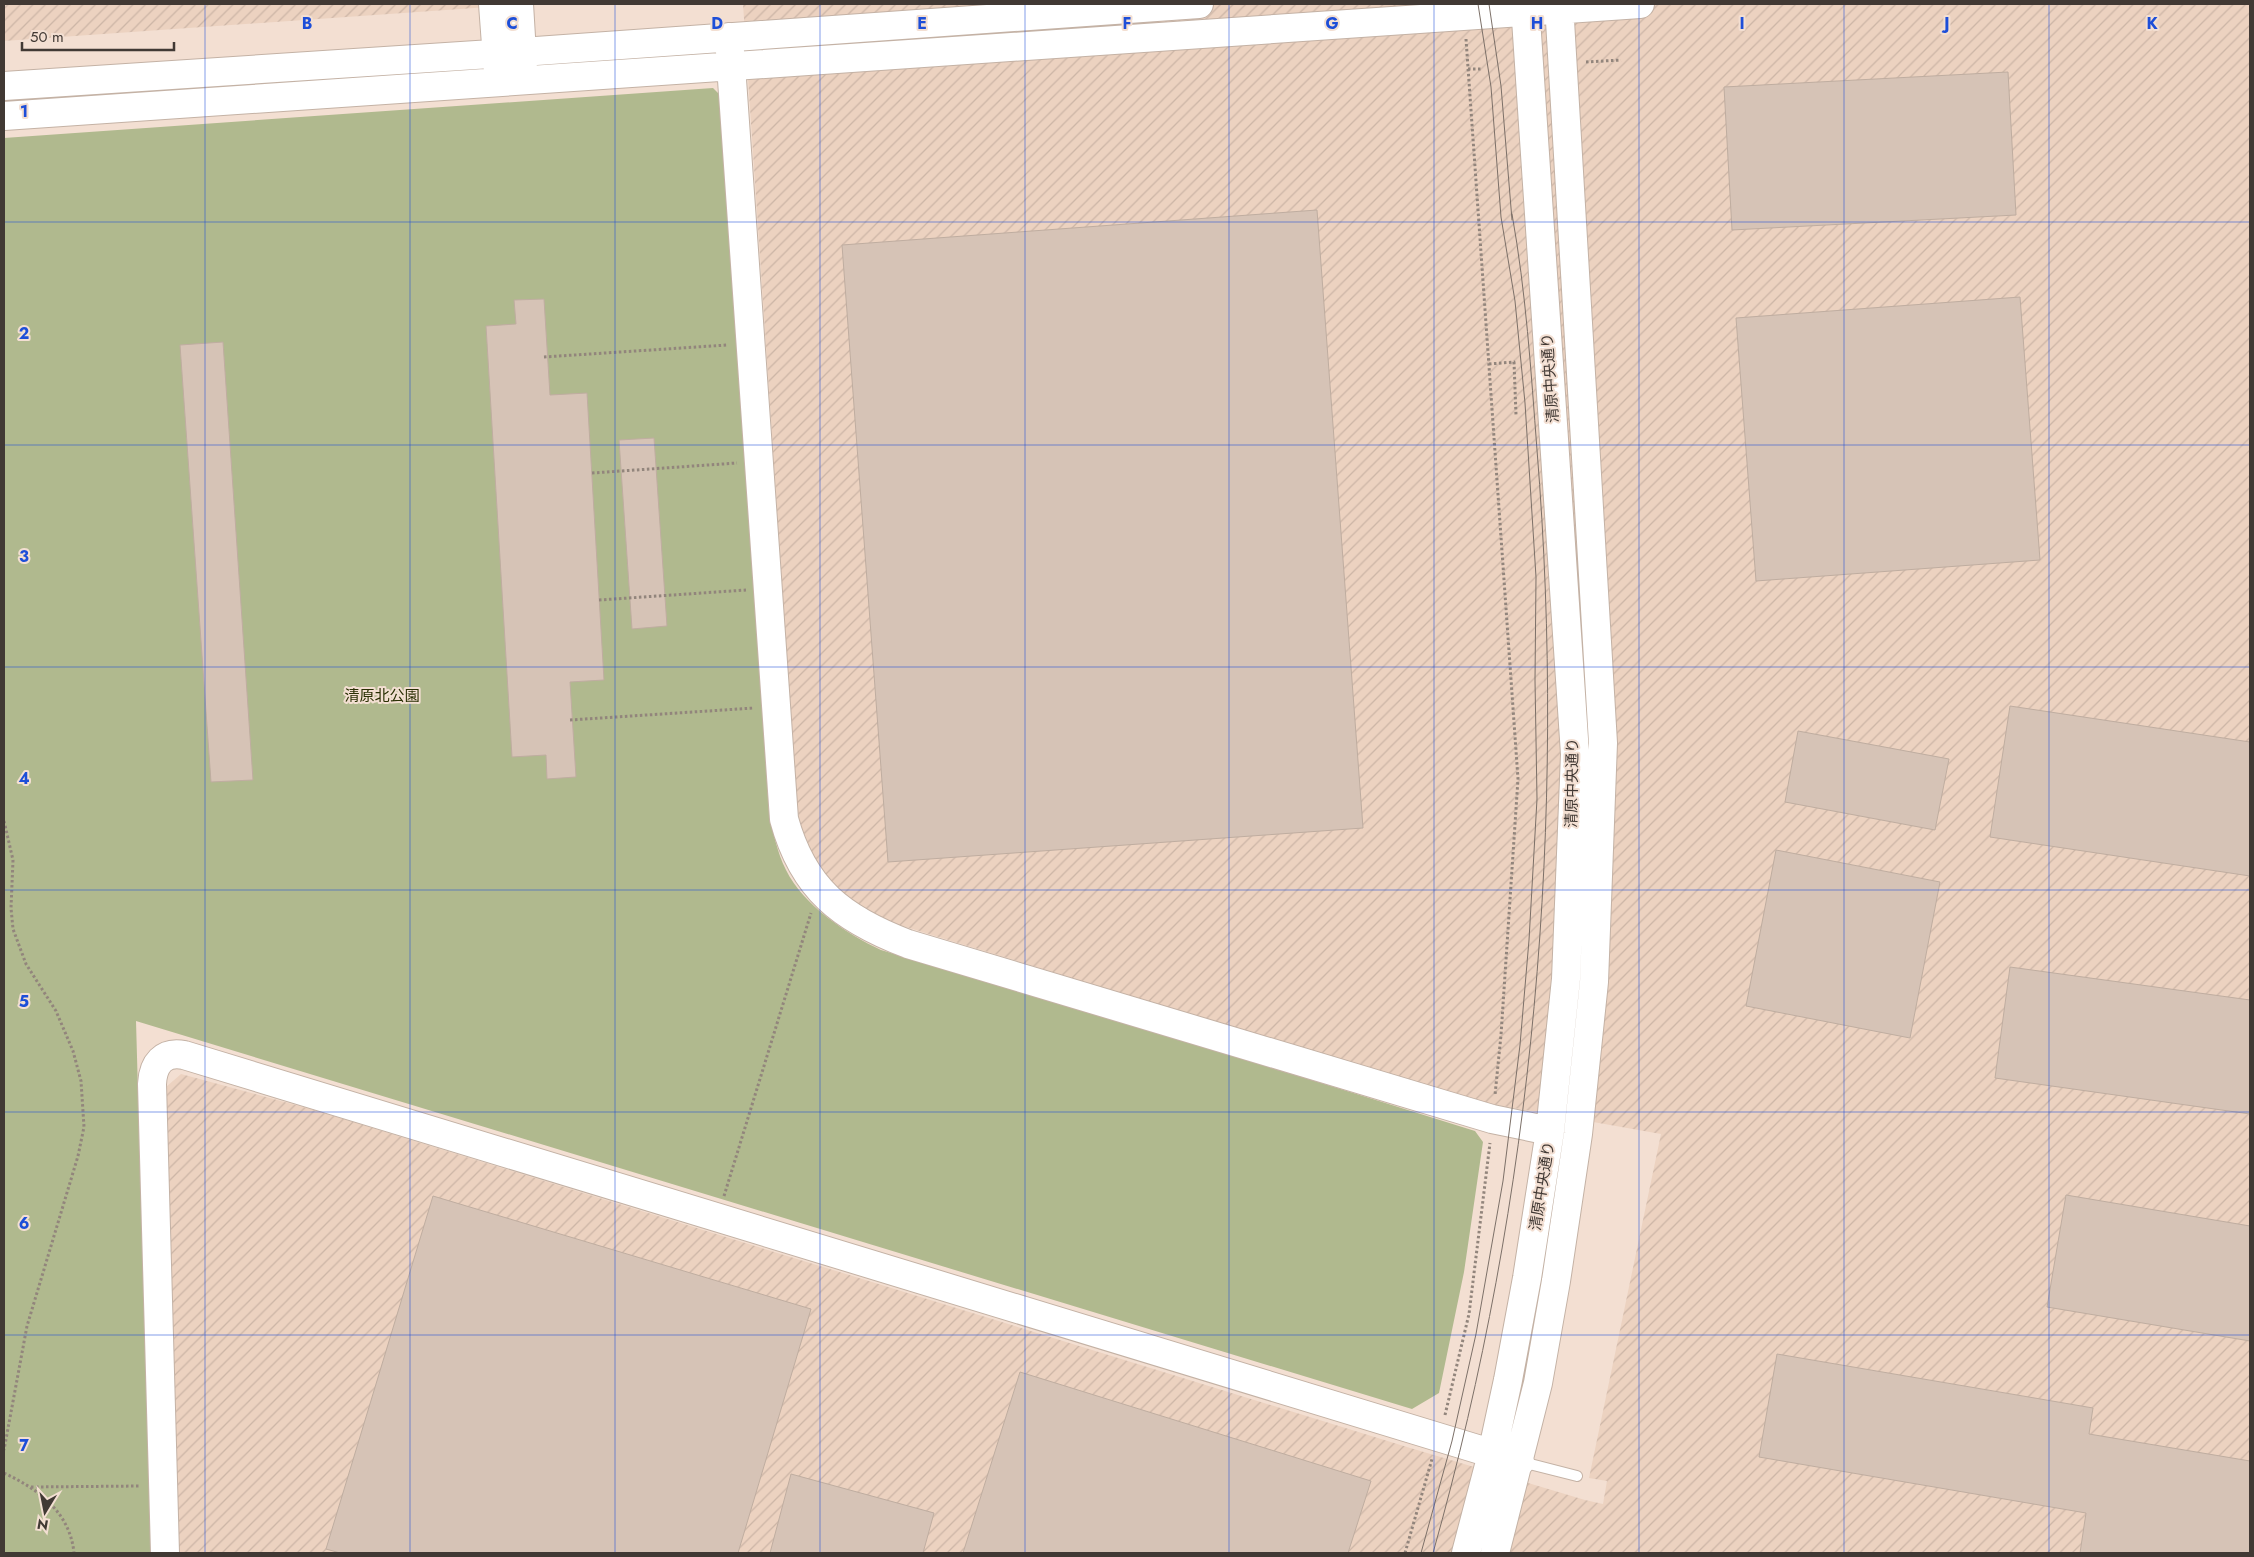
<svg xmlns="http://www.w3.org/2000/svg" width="2254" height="1557" font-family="Jost,'Noto Sans JP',sans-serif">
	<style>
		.industrial { fill: url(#industrial-furrows) }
		.green { fill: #b0b98e }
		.building { fill: #d6c3b6; stroke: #bfada0 }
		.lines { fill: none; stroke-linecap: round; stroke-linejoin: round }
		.lane-casing { stroke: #c4b2a5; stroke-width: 12 }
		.secondary-casing { stroke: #c4b2a5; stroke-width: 30 }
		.path { stroke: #92857c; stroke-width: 3; stroke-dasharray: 2.5 2.5; stroke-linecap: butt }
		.lane { stroke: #fff; stroke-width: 10 }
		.secondary { stroke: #fff; stroke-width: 28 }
		.tram { stroke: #7c7068; stroke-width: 1 }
		.grid { fill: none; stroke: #1d4ed8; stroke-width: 1; stroke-opacity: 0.55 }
		.labels { text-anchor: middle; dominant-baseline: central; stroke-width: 4; stroke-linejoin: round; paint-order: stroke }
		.street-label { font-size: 15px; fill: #413934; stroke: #f3dfd2 }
		.park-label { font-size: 15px; fill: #292f03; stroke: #f3dfd2 }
		.grid-label { font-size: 16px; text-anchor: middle; font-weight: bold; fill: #1d4ed8; stroke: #f3dfd2; stroke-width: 4; stroke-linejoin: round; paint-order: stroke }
	</style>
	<defs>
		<pattern id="industrial-furrows" width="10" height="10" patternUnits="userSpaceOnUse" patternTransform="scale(1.25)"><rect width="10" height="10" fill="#ecd2c0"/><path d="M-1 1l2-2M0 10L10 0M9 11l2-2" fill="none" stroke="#ccb5a6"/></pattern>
	</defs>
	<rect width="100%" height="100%" fill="#f3dfd2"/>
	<path class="industrial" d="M4 4H533L4 41Z
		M743 4H2250V1553H179L166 1087 181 1074 314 1110 1407 1447 1585 1500 1603 1504 1607 1481 1589 1478 1661 1134 1474 1101 883 920 855 905 832 885 814 858 800 823 797 807Z"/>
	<path class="green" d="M713 88 721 96 769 812C773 832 777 852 786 870 803 905 847 934 881 950L1315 1081 1475 1131 1483 1142 1464 1272 1439 1393 1412 1409 136 1021 151 1553H4V138Z"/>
	<path class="building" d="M2008 72 2016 215 1732 230 1724 87Z
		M1317 210 1363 828 888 862 842 245Z
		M2020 297 2040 560 1756 581 1736 318Z
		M544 299 550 395 587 393 604 680 570 682 576 777 547 779 546 755 512 757 486 326 516 324 514 300Z
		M223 342 253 780 211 782 180 345Z
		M654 438 667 626 632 629 619 440Z
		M2010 706 2250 742V876L1990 837Z
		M1798 731 1949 759 1935 830 1785 802Z
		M1776 850 1940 882 1910 1038 1746 1006Z
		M2010 967 2250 1000V1114L1995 1078Z
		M2066 1195 2250 1226V1341L2047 1307Z
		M433 1196 811 1309 738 1553H340L326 1549Z
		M1777 1354 2093 1408 2089 1434 2250 1461V1553H2080L2086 1513 1759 1457Z
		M1020 1372 1371 1481 1348 1553H963Z
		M791 1474 934 1513 923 1553H770Z"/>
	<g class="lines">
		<g class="lane-casing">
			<path id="lane" d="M1522 1462 1577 1476"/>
		</g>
		<g class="secondary-casing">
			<path id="secondary" d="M493 4 498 72
				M519 4 523 70
				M729 37 784 819C803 889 842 919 908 944L1492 1119 1550 1131
				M4 86 522 52 1199 4
				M4 116 1640 4
				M165 1553 152 1084C153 1064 163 1051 184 1055L1520 1462
				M1466 1553 1492 1454 1508 1380 1527 1278 1550 1131 1566 979 1575 754 1525 4
				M1495 1553 1538 1383 1556 1281 1578 1134 1594 982 1603 743 1559 4"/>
		</g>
		<path class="path" d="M1466 39 1518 779 1501 1035 1495 1095
			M1586 62 1621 60
			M1468 69H1482
			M544 357 727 345
			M1489 364 1514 362 1516 415
			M592 473 737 463
			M599 600 746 590
			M570 720 754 708
			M4 821 13 860 11 908 13 929 26 964 56 1011 73 1051 81 1081 84 1127 78 1156 27 1326 4 1450
			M724 1196 811 913
			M1445 1415 1469 1314 1490 1143
			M4 1473C38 1489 70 1512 74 1553
			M31 1487 141 1486
			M1405 1553 1432 1459"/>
		<use href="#lane" class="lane"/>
		<use href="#secondary" class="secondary"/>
		<path class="tram" d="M1489 4 1501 86 1512 220
			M1421 1553 1452 1441 1476 1334 1503 1181 1520 1045 1529 940 1537 799 1535 680 1536 577 1525 403 1515 301 1501 217 1491 87 1478 4
			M1433 1553C1534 1196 1567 820 1537 450 1531 371 1526 292 1512 214"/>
	</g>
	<path class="grid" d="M205 4V1553M410 4V1553M615 4V1553M820 4V1553M1025 4V1553M1229 4V1553M1434 4V1553M1639 4V1553M1844 4V1553M2049 4V1553M4 222H2250M4 445H2250M4 667H2250M4 890H2250M4 1112H2250M4 1335H2250"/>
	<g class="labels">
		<g class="street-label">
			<text transform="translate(1550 378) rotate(-94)">清原中央通り</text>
			<text transform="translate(1572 783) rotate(-89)">清原中央通り</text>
			<text transform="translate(1542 1186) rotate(-81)">清原中央通り</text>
		</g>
		<g class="park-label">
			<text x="382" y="696">清原北公園</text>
		</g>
	</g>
	<g class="grid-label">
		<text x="307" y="29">B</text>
		<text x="512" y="29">C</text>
		<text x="717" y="29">D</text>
		<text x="922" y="29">E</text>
		<text x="1127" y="29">F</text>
		<text x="1332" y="29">G</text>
		<text x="1537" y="29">H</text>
		<text x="1742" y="29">I</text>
		<text x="1947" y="29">J</text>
		<text x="2152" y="29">K</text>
		<text x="24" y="117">1</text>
		<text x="24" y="339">2</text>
		<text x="24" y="562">3</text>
		<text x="24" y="784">4</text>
		<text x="24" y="1007">5</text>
		<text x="24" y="1229">6</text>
		<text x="24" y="1451">7</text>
	</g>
	<rect width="2254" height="1557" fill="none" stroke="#413934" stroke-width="10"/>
	<g transform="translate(45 1512) rotate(190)" stroke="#f3dfd2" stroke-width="4" paint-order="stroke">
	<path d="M0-4L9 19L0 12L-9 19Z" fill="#413934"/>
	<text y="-8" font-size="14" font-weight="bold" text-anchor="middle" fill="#413934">N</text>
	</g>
	<path d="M22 42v8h152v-8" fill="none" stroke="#413934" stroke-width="2.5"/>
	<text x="30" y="42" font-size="15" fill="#413934" stroke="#f3dfd2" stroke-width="4" paint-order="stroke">50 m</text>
</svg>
